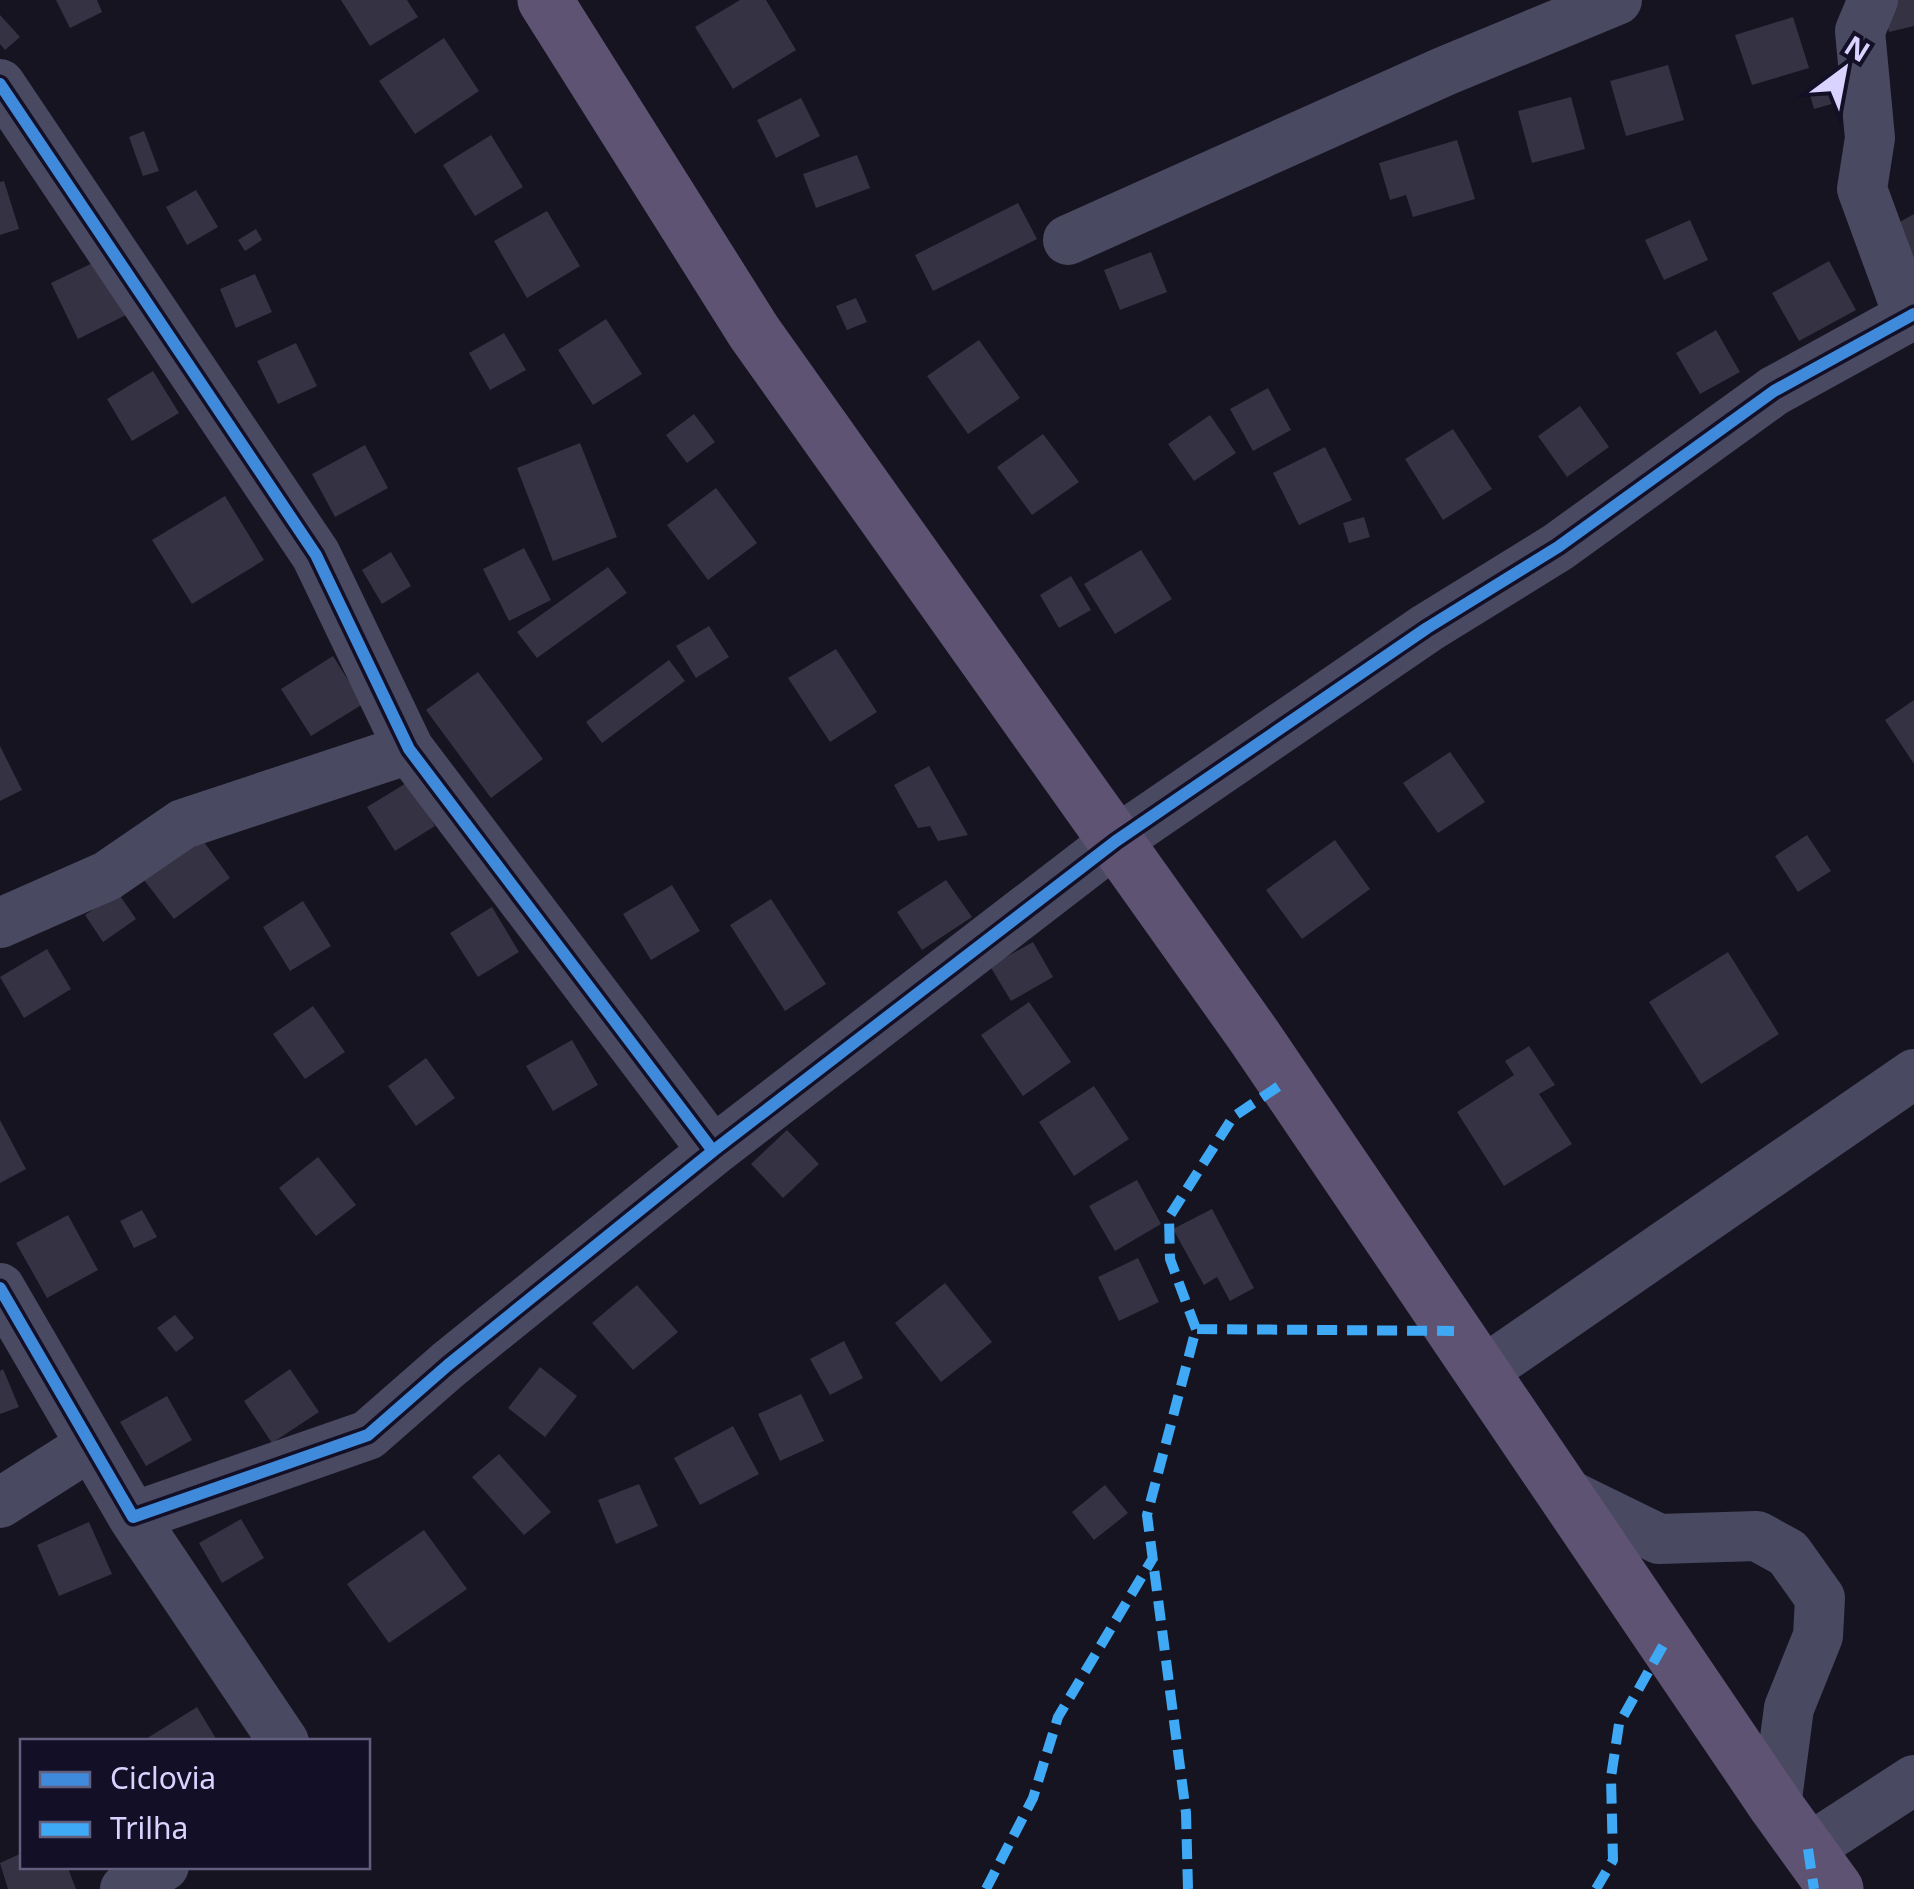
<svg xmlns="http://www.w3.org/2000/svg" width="1914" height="1889" font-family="'Noto Sans',sans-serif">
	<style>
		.building { fill: #343243 }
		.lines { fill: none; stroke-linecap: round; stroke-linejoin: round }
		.minor { stroke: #4a4962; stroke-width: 50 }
		.major { stroke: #5e5373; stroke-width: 55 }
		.quiet { stroke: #3fa9f5; stroke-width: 10; stroke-dasharray: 20 10; stroke-linecap: butt }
		.cycleway-casing { stroke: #130f26; stroke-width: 19 }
		.cycleway { stroke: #408adc; stroke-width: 12 }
	</style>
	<rect width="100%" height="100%" fill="#161421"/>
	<path class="building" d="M56 0H97L102 12 70 28Z
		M341 0H407L418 17 370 46Z
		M740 0H766L796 50 733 89 695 27Z
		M1881 0H1914V26L1889 32Z
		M0 15 20 37 5 50 0 44Z
		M1793 17 1809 68 1752 85 1735 35Z
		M444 38 479 91 415 134 379 81Z
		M1668 65 1684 120 1626 136 1610 81Z
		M1828 82 1835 103 1814 109 1808 88Z
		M1571 97 1585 149 1532 163 1518 111Z
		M801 98 820 136 776 158 757 120Z
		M144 131 159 171 143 176 129 137Z
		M491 135 523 187 475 216 443 165Z
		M1457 140 1475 199 1413 217 1406 195 1390 200 1379 163Z
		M857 155 870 188 816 208 803 174Z
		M4 181 19 229 0 235V182Z
		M196 190 218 227 187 245 166 207Z
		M1018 203 1037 239 933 291 915 255Z
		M547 211 580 266 527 298 494 241Z
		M1914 214V270L1891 227Z
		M1690 220 1708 260 1664 280 1645 240Z
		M256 229 262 240 245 251 238 240Z
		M1151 252 1167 292 1120 310 1104 270Z
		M105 257 132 312 78 339 51 283Z
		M1829 261 1856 310 1799 341 1772 293Z
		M255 274 272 312 236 328 220 289Z
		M856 298 867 322 847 330 836 306Z
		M606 319 642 374 593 405 558 350Z
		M1716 330 1740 372 1700 394 1676 353Z
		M504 333 526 370 490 390 469 353Z
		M979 340 1020 398 968 434 927 376Z
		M296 343 317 386 278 404 257 361Z
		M153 371 179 413 132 441 107 399Z
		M1268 388 1291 430 1253 451 1230 409Z
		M1580 406 1609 447 1567 477 1538 436Z
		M694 414 715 442 687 463 666 435Z
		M1210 415 1236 453 1194 481 1168 444Z
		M1453 429 1492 489 1443 520 1405 459Z
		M1043 434 1079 482 1032 515 997 467Z
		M580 443 617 537 553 561 517 468Z
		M365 445 388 488 335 517 312 474Z
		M1325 447 1352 500 1299 525 1273 473Z
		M716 488 757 543 708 580 667 525Z
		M225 496 264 560 192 604 152 540Z
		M1364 517 1370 537 1349 543 1343 523Z
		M524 548 551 600 509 621 483 569Z
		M1141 550 1172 599 1115 634 1084 584Z
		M391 552 411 586 382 604 362 570Z
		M608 567 627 593 537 658 517 632Z
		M1071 576 1091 610 1059 628 1040 595Z
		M709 626 729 657 696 678 676 646Z
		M836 649 877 712 830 742 788 678Z
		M333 656 363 704 311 736 281 689Z
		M669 660 685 681 602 743 586 722Z
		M478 672 543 759 491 798 426 710Z
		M1914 700V764L1885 720Z
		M0 746 22 790 0 801Z
		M1450 752 1485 802 1438 833 1403 783Z
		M929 766 968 835 938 841 930 826 918 828 894 785Z
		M408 782 435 826 395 851 367 807Z
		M199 835 230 878 174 919 141 876Z
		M1807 835 1831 871 1798 892 1775 856Z
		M1335 840 1370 889 1302 939 1266 890Z
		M946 880 972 917 922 950 897 912Z
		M672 885 700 931 651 960 623 914Z
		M118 893 136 919 103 942 85 915Z
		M771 899 826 984 785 1011 730 925Z
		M303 901 331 946 290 971 263 927Z
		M492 907 519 952 478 977 450 933Z
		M1033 942 1053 977 1011 1001 990 966Z
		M47 949 71 989 24 1018 0 977Z
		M1728 952 1779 1034 1701 1084 1649 1002Z
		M1029 1002 1071 1062 1023 1096 981 1035Z
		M313 1006 345 1052 305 1079 273 1034Z
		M572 1040 598 1085 553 1111 526 1066Z
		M1529 1046 1555 1085 1539 1094 1572 1144 1504 1186 1457 1112 1514 1075 1505 1061Z
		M426 1058 455 1098 416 1126 388 1086Z
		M1094 1086 1129 1139 1074 1176 1039 1122Z
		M0 1120 26 1169 0 1183Z
		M787 1130 819 1164 783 1198 751 1164Z
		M318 1157 356 1205 316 1236 279 1188Z
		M1137 1180 1161 1224 1115 1251 1089 1206Z
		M1212 1209 1254 1288 1230 1301 1217 1277 1204 1285 1173 1229Z
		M142 1210 157 1237 134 1248 120 1221Z
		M68 1215 98 1270 47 1298 16 1243Z
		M1138 1258 1159 1302 1119 1321 1098 1277Z
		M945 1283 992 1342 941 1382 895 1323Z
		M637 1285 678 1332 633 1370 592 1323Z
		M175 1315 194 1338 176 1352 157 1328Z
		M844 1341 863 1378 830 1395 810 1359Z
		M540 1367 577 1396 545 1437 508 1408Z
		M3 1369 19 1407 0 1414V1371Z
		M290 1369 319 1412 272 1443 244 1401Z
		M801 1394 824 1441 780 1461 758 1414Z
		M167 1396 192 1440 146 1466 120 1422Z
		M733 1426 759 1474 700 1505 674 1458Z
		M499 1454 551 1512 524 1535 472 1477Z
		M639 1484 658 1526 616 1544 598 1500Z
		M1105 1485 1128 1513 1094 1540 1072 1512Z
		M241 1519 264 1558 222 1583 199 1543Z
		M89 1522 112 1574 59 1596 37 1545Z
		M424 1530 467 1589 389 1643 347 1584Z
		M197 1707 218 1742H141Z
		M22 1853V1866H67L76 1889H8L0 1863Z"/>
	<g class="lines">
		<path class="minor" d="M1873 0 1860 31 1870 138 1862 189 1909 317
			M0 84 316 555 409 749 713 1151 448 1365 368 1435 133 1517 0 1288
			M1068 240 1445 71 1617 0
			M0 923 107 876 183 824 409 749
			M713 1151 1116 841 1427 628 1558 547 1774 391 1914 314
			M1482 1372 1914 1074
			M1563 1492 1659 1539 1757 1536 1788 1553 1820 1598 1818 1636 1789 1708 1776 1806
			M0 1503 91 1445
			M133 1517 284 1742
			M1808 1849 1914 1780
			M125 1889 164 1866"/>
		<path class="major" d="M545 0 754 332 1254 1036 1776 1806 1836 1889"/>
		<path class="quiet" d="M1196 1329 1170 1259 1169 1217 1233 1117 1285 1082
			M1808 1849 1814 1889
			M986 1889 1033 1798 1058 1717 1153 1558
			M1188 1889 1186 1813 1147 1515 1196 1329 1454 1331
			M1596 1889 1613 1860 1611 1777 1619 1724 1665 1642"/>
		<g class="cycleway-casing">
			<path id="cycleway" d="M0 84 316 555 409 749 713 1151 448 1365 368 1435 133 1517 0 1288
				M713 1151 1116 841 1427 628 1558 547 1774 391 1914 314"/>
		</g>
		<use href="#cycleway" class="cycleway"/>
	</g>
	<rect x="20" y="1739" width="350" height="130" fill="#130f26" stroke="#625e7d" stroke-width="2.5"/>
	<rect x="40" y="1772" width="50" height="15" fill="#408adc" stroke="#625e7d" stroke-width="2.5"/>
	<text x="110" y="1789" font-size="30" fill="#d9d4ff">Ciclovia</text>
	<rect x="40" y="1822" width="50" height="15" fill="#3fa9f5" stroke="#625e7d" stroke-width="2.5"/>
	<text x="110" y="1839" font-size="30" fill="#d9d4ff">Trilha</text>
	<g transform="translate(1844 70) rotate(32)" stroke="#130f26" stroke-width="8" paint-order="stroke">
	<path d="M0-8L18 38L0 25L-18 38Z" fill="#d9d4ff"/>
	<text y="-15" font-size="28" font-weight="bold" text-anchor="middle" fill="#d9d4ff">N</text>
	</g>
</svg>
